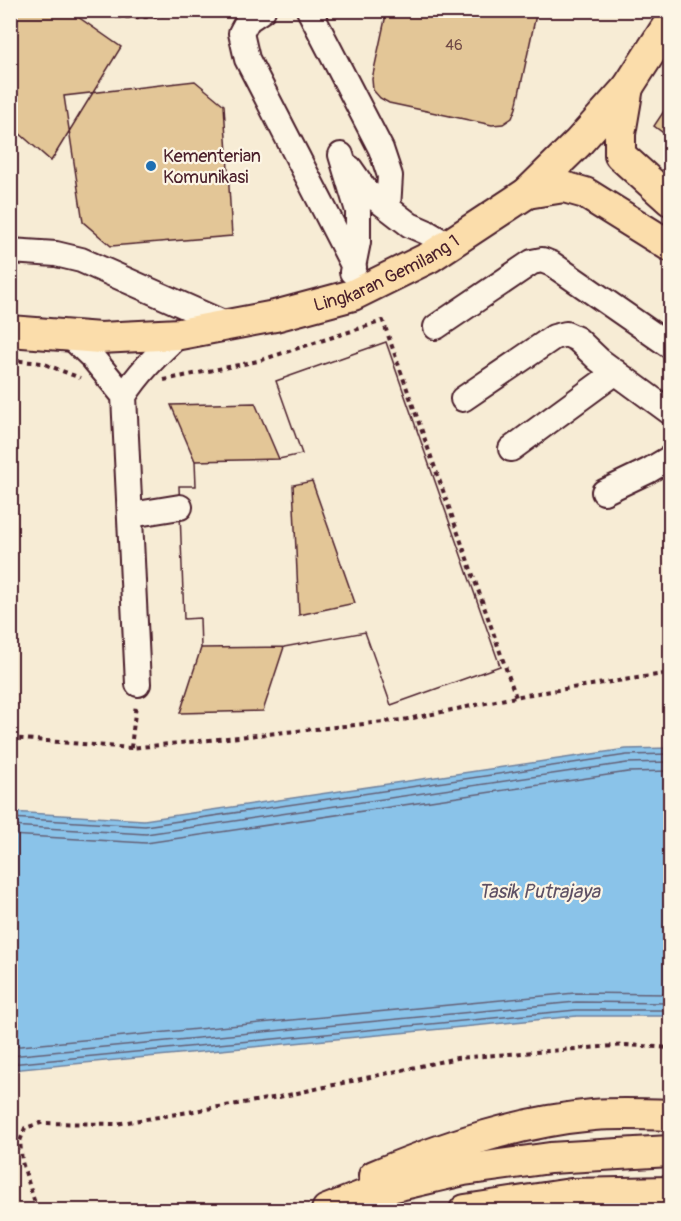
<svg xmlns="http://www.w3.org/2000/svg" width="681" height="1221" font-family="Pangolin,sans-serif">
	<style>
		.water { fill: #8ac3e9; stroke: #70819d; stroke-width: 1.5 }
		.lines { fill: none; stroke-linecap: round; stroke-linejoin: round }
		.shore { stroke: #646177; stroke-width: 1.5 }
		.building { fill: #e3c697; stroke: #4a1f2b; stroke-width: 1.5; fill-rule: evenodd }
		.minor-casing { stroke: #4a1f2b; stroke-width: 28 }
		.major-casing { stroke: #4a1f2b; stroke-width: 34 }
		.path { stroke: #4a1f2b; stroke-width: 4; stroke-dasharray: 4.5 4.5; stroke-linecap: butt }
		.minor { stroke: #fcf5e5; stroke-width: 24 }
		.major { stroke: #fbddab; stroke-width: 30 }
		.poi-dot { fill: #1f6fb2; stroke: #fcf5e5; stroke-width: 2 }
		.labels { text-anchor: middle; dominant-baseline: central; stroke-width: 4.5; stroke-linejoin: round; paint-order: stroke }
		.number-label { font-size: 15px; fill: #704946 }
		.poi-label { font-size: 18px; fill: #4a1f2b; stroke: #fcf5e5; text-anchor: start }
		.street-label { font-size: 18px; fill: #4a1f2b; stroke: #fcf5e5 }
		.water-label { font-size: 20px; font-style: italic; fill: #5d5064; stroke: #fcf5e5 }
	</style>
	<rect width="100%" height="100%" fill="#f7ecd5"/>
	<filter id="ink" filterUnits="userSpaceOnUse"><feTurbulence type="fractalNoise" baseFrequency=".0167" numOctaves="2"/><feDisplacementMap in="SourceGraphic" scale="12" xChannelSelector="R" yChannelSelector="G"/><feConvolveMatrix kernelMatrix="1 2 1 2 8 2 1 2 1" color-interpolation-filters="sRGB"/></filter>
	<g filter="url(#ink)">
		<path class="water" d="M670 748V1016H577L11 1070V812L144 820 626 749Z"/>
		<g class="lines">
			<path class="shore" d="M10 818 145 826 627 755 670 754
				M10 826 146 834 627 763 670 762
				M10 835 146 843 628 772 670 771
				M10 1047 575 993 670 994
				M10 1056 576 1002 670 1003
				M10 1064 576 1010H670"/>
		</g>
		<path class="building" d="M10 10H68L121 47 51 161 10 125Z
			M387 10H537L516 108 512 118 503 124 492 125 389 103 380 98 373 90 372 79Z
			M195 81 224 105 232 236 111 246 83 222 64 96Z
			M670 102V138L654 126Z
			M386 342 500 666 391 705 365 632 284 647 201 648 200 618 184 619 179 486H196L195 461 279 459 302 454 276 381ZM312 481 355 603 299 615 293 485Z
			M386 342 500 666 391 705 365 632 284 647 201 648 200 618 184 619 179 486H196L195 461 279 459 302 454 276 381Z
			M255 403 279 459 195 461 171 405Z
			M284 647 263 711 180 713 201 648Z"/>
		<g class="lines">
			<g class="minor-casing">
				<path id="minor" d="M263 10 248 20 241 33 247 59 354 267
					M309 10 381 149 390 176 388 208
					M341 155 358 211V242L352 272
					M350 168 366 191 410 225 426 232 448 245
					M10 251 56 254 81 260 230 326
					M436 327 532 262 542 260 552 264 670 346
					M70 336 92 357 124 396
					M463 399 554 337 566 334 577 339 599 360 670 412
					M511 449 616 372
					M604 492 648 471 670 458
					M131 515 180 507
					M138 684 124 396C140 371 158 353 180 334"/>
			</g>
			<g class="major-casing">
				<g id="major">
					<path d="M628 87 620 134V155L670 200"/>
					<path d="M527 193 564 187 585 193 670 246"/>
					<path id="s1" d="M10 331 100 338 180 334 275 316 353 295 430 257 527 193 578 143 628 87 670 22"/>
					<path d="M374 1176C444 1147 516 1122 593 1115 618 1113 645 1114 670 1115"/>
					<path d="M327 1210 378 1190 464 1170 550 1158 670 1151"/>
					<path d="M465 1210 571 1194 670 1192"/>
				</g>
			</g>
			<path class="path" d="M81 10C112 18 150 21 180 10
				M10 360 42 363 80 378
				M164 380 258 361 383 321 516 697
				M10 738 131 748 403 720 525 695 670 673
				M131 748 136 704
				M37 1210 22 1162 20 1141 25 1128 41 1123 116 1124 279 1097 457 1058 627 1045 670 1048"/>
			<use href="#minor" class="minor"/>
			<use href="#major" class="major"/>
		</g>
	</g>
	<circle class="poi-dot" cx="151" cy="166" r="6"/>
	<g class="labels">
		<g class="number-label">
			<text x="454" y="45">46</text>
		</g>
		<g class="poi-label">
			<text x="163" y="156">Kementerian<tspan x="163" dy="21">Komunikasi</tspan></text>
		</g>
		<g class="street-label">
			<text stroke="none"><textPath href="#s1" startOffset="387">Lingkaran Gemilang 1</textPath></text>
		</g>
		<g class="water-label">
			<text x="539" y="891">Tasik Putrajaya</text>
		</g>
	</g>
	<rect width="681" height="1221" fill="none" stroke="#fcf5e5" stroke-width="36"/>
	<rect x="18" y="18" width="645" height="1185" fill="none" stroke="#4a1f2b" stroke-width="2" filter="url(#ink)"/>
</svg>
